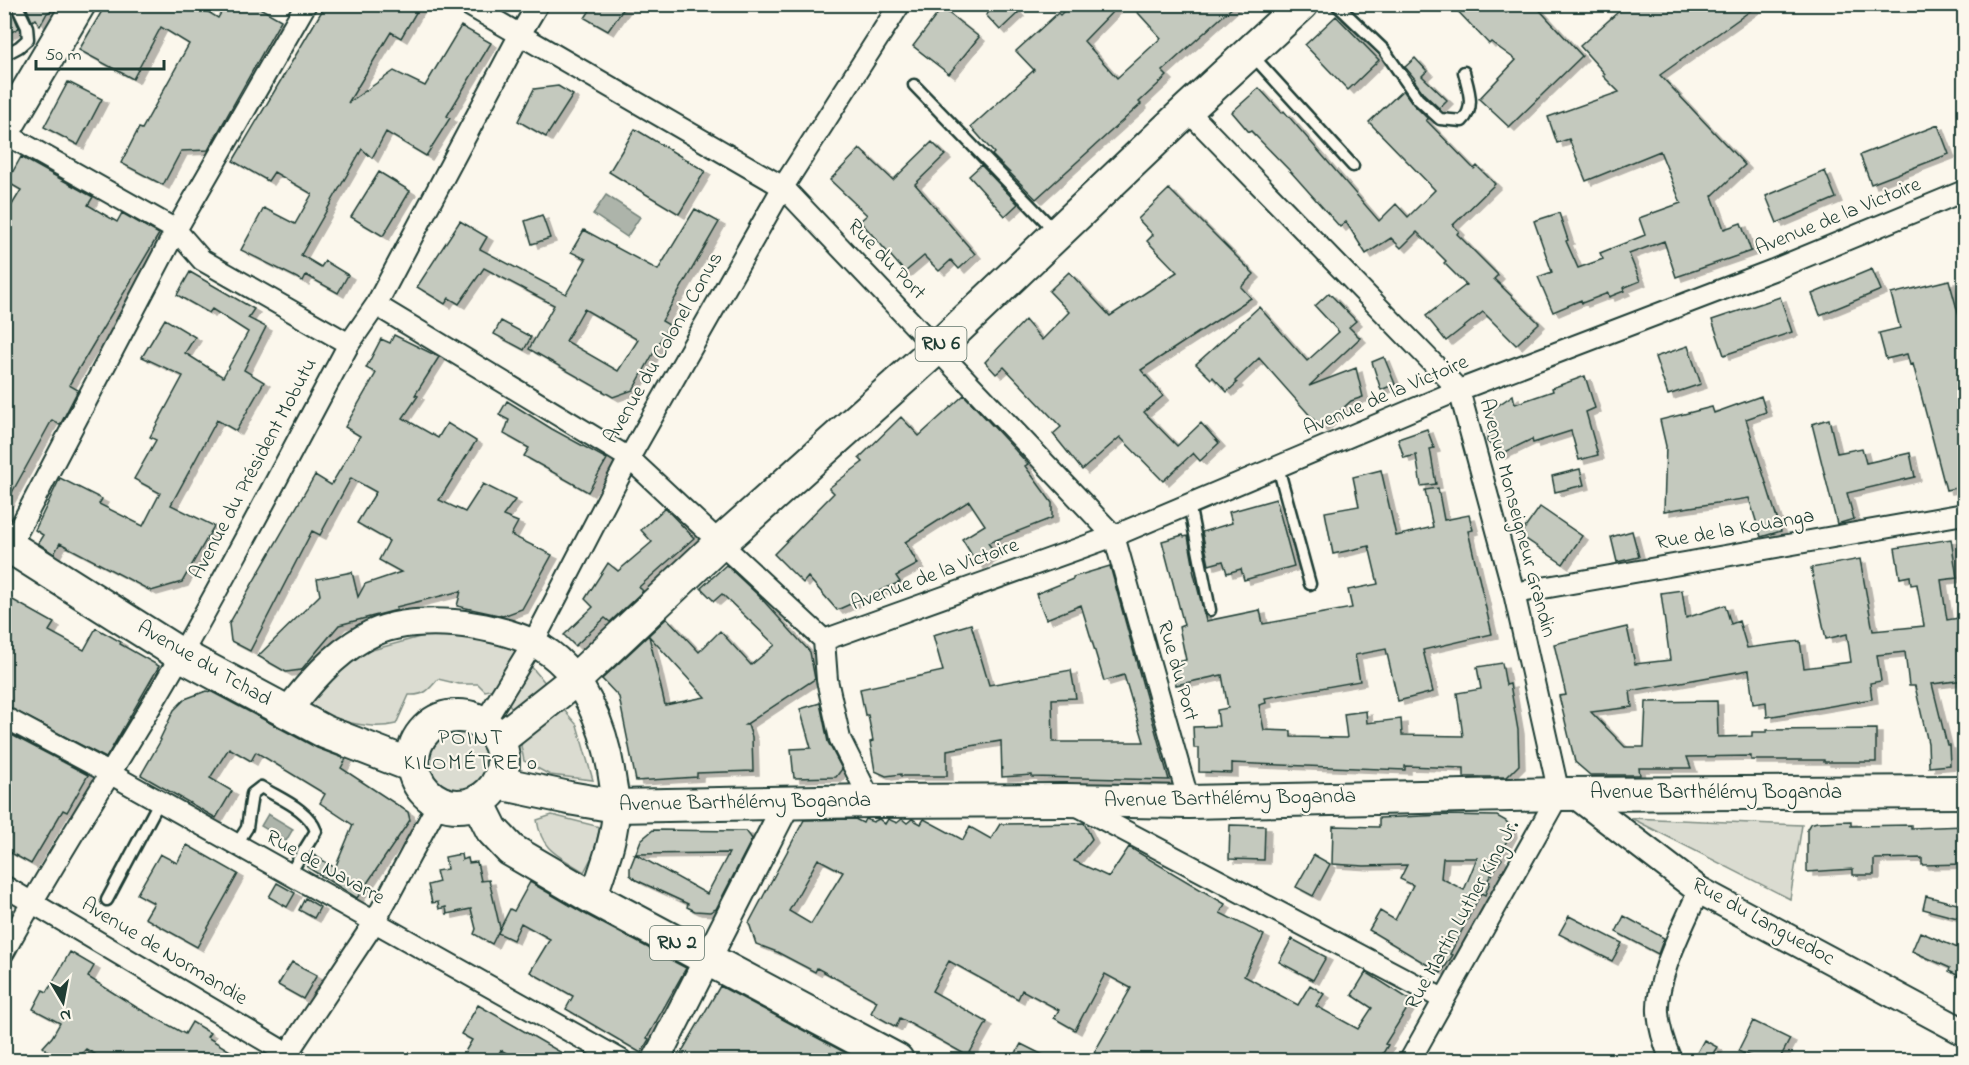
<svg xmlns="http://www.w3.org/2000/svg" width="1969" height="1065" font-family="'Indie Flower',sans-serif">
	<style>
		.green { fill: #dbdcd1; stroke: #7d8c82; stroke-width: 1.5 }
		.water { fill: #adb4aa; stroke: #74847b; stroke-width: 1.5 }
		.building { fill: #c4c9be; stroke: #1f3d34; stroke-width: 1.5; fill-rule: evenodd; filter: url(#shadow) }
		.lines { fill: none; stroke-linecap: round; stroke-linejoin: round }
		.service-casing { stroke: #1f3d34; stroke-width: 15 }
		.minor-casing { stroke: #1f3d34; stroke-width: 24 }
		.tertiary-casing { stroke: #1f3d34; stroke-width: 30 }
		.primary-casing { stroke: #1f3d34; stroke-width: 36 }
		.service { stroke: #fbf7ec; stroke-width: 10 }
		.minor { stroke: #fbf7ec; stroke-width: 20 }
		.tertiary { stroke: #fbf7ec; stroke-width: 26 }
		.primary { stroke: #fbf7ec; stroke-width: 32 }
		.labels { text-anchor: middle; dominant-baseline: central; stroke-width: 4.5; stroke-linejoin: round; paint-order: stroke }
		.shield { fill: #fbf7ec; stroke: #61756b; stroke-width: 1.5 }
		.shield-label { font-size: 20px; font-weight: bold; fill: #1f3d34 }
		.street-label { font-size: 21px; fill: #1f3d34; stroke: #fbf7ec }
		.neighbourhood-label { font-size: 22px; letter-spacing: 1.5px; fill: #1f3d34; stroke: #fbf7ec }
	</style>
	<defs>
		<filter id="shadow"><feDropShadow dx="6" dy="4" stdDeviation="0" flood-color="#0004"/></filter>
	</defs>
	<rect width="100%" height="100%" fill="#fbf7ec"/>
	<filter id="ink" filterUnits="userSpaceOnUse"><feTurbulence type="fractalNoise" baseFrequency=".0167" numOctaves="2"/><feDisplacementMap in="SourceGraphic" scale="12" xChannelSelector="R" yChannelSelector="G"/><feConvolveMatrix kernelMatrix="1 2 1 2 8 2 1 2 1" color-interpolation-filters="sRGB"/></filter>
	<g filter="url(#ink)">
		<path class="green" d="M442 631 517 649 494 689 485 691 478 684H459L438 679C429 690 424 696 409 695L396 724C362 732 334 717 302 706L361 653Z
			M529 664 548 686 517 710 512 709 507 700Z
			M557 702 577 725 593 780 550 775 524 761 521 746 525 733Z
			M424 763a32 32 0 1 1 64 0a32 32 0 1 1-64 0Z
			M552 815 600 827 594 853 584 872C558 855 542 852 537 820Z
			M1631 818 1802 825 1790 899Z"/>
		<path class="water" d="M606 195 640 217 627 237 593 214Z
			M268 814 293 829 286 841 261 826Z"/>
		<path class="building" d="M4 4H9L19 28 4 36Z
			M25 4H58L55 9 47 13 40 26 36 19 32 21Z
			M106 4H195L218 18 226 4H253L281 20 208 150 181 151 163 185 121 163 139 128 142 129 189 44 161 27 133 79 79 50Z
			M326 4H421L401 38 391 32 348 103 394 71 425 86 461 26 491 43 447 116 450 118 426 156 386 132 372 158 362 149 301 255 321 267 325 261 348 275 338 293 306 275 303 281 241 250 264 208 295 224 312 194 274 172 268 181 233 161Z
			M594 4H627L608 31 585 18Z
			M997 4H1010L1018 13 1000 30 986 15Z
			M1071 4H1120L1084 41 1117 78 1161 38 1130 4H1236L1162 71 1167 76 1139 102 1141 104 1036 199 992 155 994 153 971 127 1034 70 1016 51 1058 13 1060 15Z
			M1451 4H1498L1506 13 1515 4H1534L1582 56 1509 127 1479 99 1516 60 1491 42 1489 44Z
			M1627 4H1760L1660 75 1745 165 1712 196 1724 229 1741 223 1751 251 1676 277 1664 241 1629 254 1640 281 1623 288 1624 291 1609 297 1608 293 1582 303 1581 300 1553 312 1538 277 1552 272 1534 221 1559 213 1568 240 1566 241 1578 268 1603 259 1600 253 1645 235 1639 218 1681 203 1660 151 1586 181 1569 139 1557 143 1548 117 1619 92 1603 76 1605 74 1580 46Z
			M942 8 979 37 949 74 913 46Z
			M1336 16 1379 60 1348 90 1305 45Z
			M1415 58 1427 71 1422 76 1447 100 1439 108 1424 94 1414 80 1415 79 1405 67Z
			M68 82 102 99 78 145 44 127Z
			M558 86 573 95 546 137 518 121 534 89Z
			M1259 88 1282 113 1284 111 1379 221 1396 204 1408 217 1435 190 1369 122 1403 90 1413 104 1428 119 1426 120 1474 169 1477 166 1495 184 1453 225 1459 231 1457 234 1498 275 1494 279 1539 323 1516 345 1483 312 1446 341 1426 316 1466 285 1444 263 1446 261 1417 232 1401 248 1391 238 1366 254 1346 222 1340 227 1291 172 1251 131 1249 132 1232 112Z
			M1938 125 1949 154 1871 184 1860 155Z
			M635 129 705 171 679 214 609 172Z
			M932 142 945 155 915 184 975 254 959 269 951 260 939 271 924 256 905 272 860 221 867 215 830 180 860 149 893 180Z
			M21 157 93 197 88 205 117 222 122 213 159 234 69 385 78 390 60 425 52 420 4 507V279L11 269 4 265V218L21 190 7 182Z
			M981 165 1018 204 1005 216 969 176Z
			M1825 171 1836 198 1777 223 1766 196Z
			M379 172 410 191 383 236 351 217Z
			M1169 189 1254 274 1241 287 1251 298 1141 370 1163 396 1144 412 1177 446 1201 423 1219 443 1200 461 1193 453 1163 481 1120 437 1082 470 1053 434 1061 427 1004 367 996 374 985 362 1025 320 1042 340 1069 312 1049 291 1069 272 1110 316 1177 272 1147 241 1153 235 1138 219Z
			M695 209 719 222 662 321 669 325 633 390 613 397 529 349 554 305 484 268 459 304 449 298 445 304 417 287 460 221 487 237 480 249 566 294 586 259 571 252 584 230 658 270ZM584 309 638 340 618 371 566 341Z
			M542 215 550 238 532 244 525 221Z
			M1872 269 1881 290 1820 315 1812 294Z
			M190 272 254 309 248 318 266 327 244 370 264 382 236 431 217 420 171 505 214 526 182 582 151 591 60 543 54 554 38 543 43 535 35 530 60 478 102 499 99 504 143 526 160 493 134 479 156 440 150 437 183 376 142 357 165 319 195 337 185 353 223 377 248 332 212 309 209 313 177 295Z
			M1949 280 1965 338V486L1946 490 1913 364 1910 365 1907 354 1886 359 1879 333 1900 328 1891 294Z
			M1329 293 1356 321 1349 327 1360 338 1309 386 1356 368 1363 397 1351 401 1321 428 1259 358 1235 381 1237 383 1227 392 1213 377 1211 379 1196 364 1259 307 1307 361 1339 332 1315 306Z
			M1780 297 1792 332 1724 355 1712 320Z
			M501 321 531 337 524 350 494 334Z
			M394 335 439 357 415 395 418 396 403 418 438 438 447 423 476 441 439 500 465 512 483 484 515 500 503 516 518 522 511 535 552 555 522 609 503 616 457 606 461 591 396 607 397 610 339 625 301 670 286 672 258 656 320 595 317 579 352 572 358 597 365 584 401 572 379 560 389 541 357 523 376 492 351 478 320 535 312 531 250 651 231 641 229 624 315 475 331 485 360 436 345 427 376 373 366 368 381 339 390 343Z
			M1688 346 1701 384 1668 395 1655 357Z
			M1384 357 1395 384 1381 390 1372 362Z
			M1585 376 1595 408 1586 412 1598 455 1579 460 1571 431 1533 443 1532 439 1499 455 1487 441 1490 411 1513 395 1515 404 1553 391 1552 388Z
			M964 395 1028 464 1025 466 1052 503V518L988 543 996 554 978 565 962 539 985 525 969 501 905 542 918 564 896 576 900 582 837 610 808 577 803 583 774 554 834 493 829 488 863 462 859 458 901 417 919 436Z
			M1761 396 1766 412 1746 419 1781 531 1761 537 1749 498 1664 511 1666 446 1660 420 1712 407 1714 413Z
			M507 401 552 429 607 459 588 492 524 456 529 448 504 434 509 420 499 415Z
			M1829 419 1837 453 1862 448 1866 463 1910 453 1915 477 1847 493 1854 519 1837 524 1812 424Z
			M1427 429 1434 448 1430 449 1436 484 1421 486 1416 455 1404 458 1398 439Z
			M1580 469 1584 485 1555 492 1552 476Z
			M1381 470 1396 536 1433 527 1425 490 1438 488 1444 520 1469 515 1473 530 1468 531 1492 634 1423 650 1433 692 1398 701 1386 649 1355 655 1360 681 1265 698 1266 703 1259 705 1264 730 1291 731V737L1347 738 1344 714 1366 711 1367 723 1401 719 1402 735 1463 736 1457 693 1481 689 1477 667 1502 663 1506 685 1510 684 1518 730 1519 765 1507 777H1464V768L1405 766V770L1232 763V773L1199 772V748H1194L1193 727 1219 726 1217 710 1228 708 1222 675 1176 685 1172 663 1186 660 1179 627 1184 625 1162 541 1183 535 1184 537 1188 536 1194 569 1193 570 1206 621 1260 610 1263 624 1352 608 1348 590 1378 584 1369 546 1333 554 1325 512 1359 506 1353 477Z
			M1276 499 1294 566 1244 580 1241 569 1227 573 1223 561 1209 565 1202 532 1232 523 1229 512Z
			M1540 507 1582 536 1563 564 1520 535Z
			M665 508 694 538 639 587 643 591 610 622 605 618 575 646 564 635 593 607 585 599 608 563 618 571 652 542 641 530Z
			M1632 531 1639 557 1617 562 1611 537Z
			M1951 539 1957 578 1941 580 1947 620 1965 617V680L1932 684 1947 745H1949L1950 765 1929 767 1928 743 1915 686H1909L1905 652 1877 655 1881 681 1870 683 1872 699 1767 717 1766 702 1753 704 1749 670 1630 691 1632 707 1591 712 1625 747H1644L1646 702 1717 701 1718 737 1752 736V732H1767V730L1876 729V762H1824V760H1751V756L1687 757 1691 768H1639L1640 775H1590L1575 762 1559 696 1566 695 1554 644 1627 627 1635 664 1670 660 1661 593 1682 590 1686 618 1725 605 1731 624 1739 621 1747 648 1800 641 1804 668 1851 662 1847 634 1826 639 1811 568 1860 559 1873 631 1924 626 1917 584 1911 585 1910 576 1900 578 1895 548Z
			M726 565 759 596 810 652 815 679 745 725H748L752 737 753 771 697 773V777L636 781 619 697 602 679 667 618 699 652 720 631 751 665 775 645 722 594 714 601 701 588ZM649 636 705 697 665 705Z
			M1110 566 1169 780 1032 777V775L1002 777 1001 741 947 750V776H901V774L886 776 875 771 870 742 873 741 868 715H865L860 689 943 671 933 635 971 624 989 685 1071 670 1076 698 1052 699 1053 742H1144L1124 675 1104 681 1081 605 1046 619 1036 594 1073 579V577Z
			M4 595 54 623 49 631 84 650 96 628 121 642 120 644 159 666 106 758 4 705Z
			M206 691 212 692 317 748 346 759 341 768 408 812 410 820 357 898 307 867 314 855 335 868 353 825 320 803 325 794 256 752 251 761 229 748 210 778 232 791 216 818 141 775 161 740 160 739 174 710 185 699Z
			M820 703 828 742 842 769 836 777 794 778 791 749 811 748 800 709Z
			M4 731 88 775 67 812 63 810 31 864 4 849Z
			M1445 815 1497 816 1506 821 1510 826 1511 833 1498 857 1502 859 1487 881 1490 882 1485 895 1481 893 1450 954 1453 955 1441 973 1369 930 1380 911 1395 920 1413 885 1400 879 1407 865 1364 866 1332 864 1333 826 1379 827V818ZM1443 858H1477L1464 890 1441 878Z
			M855 819 863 823 865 819 873 822 879 819 885 824 888 819 897 823 902 819 907 823 912 819 921 824 924 819 963 840 970 827 991 839 1000 824 1084 823 1092 839 1074 861 1109 877 1129 847 1225 904 1220 913 1264 935 1244 976 1298 1005 1310 985 1324 994 1316 1006 1358 1029 1372 1008 1352 995 1366 972 1412 1001 1385 1044 1388 1045 1379 1060H1090L1131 988 1105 974 1075 1030 1054 1018 1059 1010 1022 990 1018 999 949 961 932 991 987 1022 968 1056 900 1018 896 1027 871 1013 877 1001 817 968 815 972 777 952 756 944 749 923 804 820ZM818 859 843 872 811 924 789 911Z
			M1851 821V826L1911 825V828L1965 826V864L1922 865V858L1874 859V875H1853V869L1807 872V829L1810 824 1817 822Z
			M1230 825 1265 826 1264 860 1229 859Z
			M653 830 741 831H746L750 836 752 839 716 909 710 912 695 911 687 907 688 904 636 880 630 875V868L641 840ZM729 853 707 894 635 854Z
			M187 845 238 874 197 947 145 918 154 903 137 894 160 854 177 863Z
			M461 854 462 860 468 858 469 863 477 862 481 881 489 880 500 928 492 944 474 934 476 929 471 909 447 914 446 907 439 909 438 902 432 903 428 885 439 882 436 871 447 869 445 857Z
			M1314 855 1330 864 1313 896 1296 887Z
			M530 882 585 914 686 968 647 1038 649 1039 641 1053 566 1009 573 996 530 972 550 939 521 923 513 940 498 933 510 909 514 911Z
			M277 883 295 893 287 907 269 897Z
			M1926 896 1965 906V920L1923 909Z
			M305 898 320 907 314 918 299 910Z
			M1569 916 1622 943 1612 961 1559 934Z
			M1624 916 1664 938 1658 954 1616 932Z
			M1920 932 1960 949 1965 940V979L1949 971 1950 968 1912 951Z
			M1292 939 1326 957 1313 980 1279 962Z
			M70 952 94 966 88 977 136 1007 185 1034 192 1022 210 1033 207 1037 245 1060H105L86 1049 76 1060H58L43 1047 52 1037 60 1023 33 1009 43 990 47 992Z
			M292 962 317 975 303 999 278 985Z
			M720 986 859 1060H860H677Z
			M478 1005 515 1026 574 1060H519L501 1050 495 1060H460L472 1040 461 1034Z
			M1753 1021 1790 1039 1779 1060H1759L1738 1051Z
			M1704 1040 1717 1047 1709 1060H1693Z
			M1021 1044 1053 1060H1012Z"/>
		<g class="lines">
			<g class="service-casing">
				<path id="service" d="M1336 4 1384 50 1418 99 1440 119 1462 121C1476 108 1468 88 1464 72
					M4 55 19 47 28 39 27 27 16 4
					M1252 55 1353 166
					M914 85 1055 231
					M1278 467 1310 584
					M1189 504 1210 610
					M236 845 247 828 252 794 261 787C280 799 308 809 316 831L289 875
					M107 900 159 802"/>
			</g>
			<g class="minor-casing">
				<path id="minor" d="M467 4 783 187 1114 536 1189 802
					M1187 110 1459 390 1514 593 1559 794 1410 1060
					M4 133 176 230 202 260 349 344
					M376 305 629 458 824 640 827 680 840 739 871 801
					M10 546 176 230 306 4
					M1514 593 1964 514
					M824 640 1114 536 1459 390 1773 270 1964 191
					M4 717 111 774 621 1060
					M484 723 533 643 629 458 783 187 900 4
					M1074 804 1443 999
					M4 886 298 1060
					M4 952C59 851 124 755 181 655 239 553 293 448 349 344L376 305 519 36 538 4
					M283 1060 374 923 439 802
					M1671 1060C1665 1046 1659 1028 1658 1012 1656 976 1685 923 1699 890"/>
			</g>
			<g class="tertiary-casing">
				<path id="tertiary" d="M287 712C309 683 333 655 365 637 391 622 425 621 454 623 477 625 512 632 533 643 584 668 606 730 613 783 614 790 616 798 616 806 616 837 603 868 593 898
					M1574 794 1699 890 1964 1032
					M656 1060 787 803"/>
			</g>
			<g class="primary-casing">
				<path id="primary" d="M4 131 79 4
					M4 543 181 655 325 732 413 766
					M413 761a45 45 0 1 1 90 0a45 45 0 1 1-90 0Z
					M499 740 576 679 720 543 937 348 1187 110 1302 4
					M499 783 569 798 616 806 871 801 1066 800 1189 802 1559 794 1964 792
					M478 802 492 830 511 850 593 898 897 1060"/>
			</g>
			<use href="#service" class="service"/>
			<use href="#minor" class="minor"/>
			<use href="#tertiary" class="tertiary"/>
			<use href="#primary" class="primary"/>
		</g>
	</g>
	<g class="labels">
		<g class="shield">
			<rect x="915.5" y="327" width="51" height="34" rx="4.5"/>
			<rect x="650" y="926" width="54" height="34" rx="4.5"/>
		</g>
		<g class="shield-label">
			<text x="941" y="344">RN 6</text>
			<text x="677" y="943">RN 2</text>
		</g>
		<g class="street-label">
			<text transform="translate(1838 217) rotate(-22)">Avenue de la Victoire</text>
			<text transform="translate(886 260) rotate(46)">Rue du Port</text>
			<text transform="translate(664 348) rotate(-60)">Avenue du Colonel Conus</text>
			<text transform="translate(1386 396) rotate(-23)">Avenue de la Victoire</text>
			<text transform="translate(254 469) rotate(-62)">Avenue du Président Mobutu</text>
			<text transform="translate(1517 518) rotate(75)">Avenue Monseigneur Grandin</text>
			<text transform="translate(1735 530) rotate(-10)">Rue de la Kouanga</text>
			<text transform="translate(935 575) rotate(-20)">Avenue de la Victoire</text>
			<text transform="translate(204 664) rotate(30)">Avenue du Tchad</text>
			<text transform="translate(1177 671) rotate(74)">Rue du Port</text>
			<text x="1716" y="793">Avenue Barthélémy Boganda</text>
			<text transform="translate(1230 799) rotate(-1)">Avenue Barthélémy Boganda</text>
			<text transform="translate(745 803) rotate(-1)">Avenue Barthélémy Boganda</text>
			<text transform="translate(325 868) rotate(29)">Rue de Navarre</text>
			<text transform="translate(1463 915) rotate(-61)">Rue Martin Luther King Jr.</text>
			<text transform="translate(1763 922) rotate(29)">Rue du Languedoc</text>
			<text transform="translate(164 952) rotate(31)">Avenue de Normandie</text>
		</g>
		<g class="neighbourhood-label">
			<text x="471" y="739">POINT<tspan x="471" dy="25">KILOMÉTRE 0</tspan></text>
		</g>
	</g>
	<rect width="1969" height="1065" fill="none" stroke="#fbf7ec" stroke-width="24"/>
	<rect x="12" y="12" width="1945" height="1041" fill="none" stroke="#1f3d34" stroke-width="2" filter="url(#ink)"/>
	<g transform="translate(63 1002) rotate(170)" stroke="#fbf7ec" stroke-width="4.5" paint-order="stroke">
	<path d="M0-4.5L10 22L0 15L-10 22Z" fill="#1f3d34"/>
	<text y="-9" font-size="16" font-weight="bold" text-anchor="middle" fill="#1f3d34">N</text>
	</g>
	<path d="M36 60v9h128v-9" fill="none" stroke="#1f3d34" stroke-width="3"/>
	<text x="45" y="60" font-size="18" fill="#1f3d34" stroke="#fbf7ec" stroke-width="4.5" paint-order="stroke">50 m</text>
</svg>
